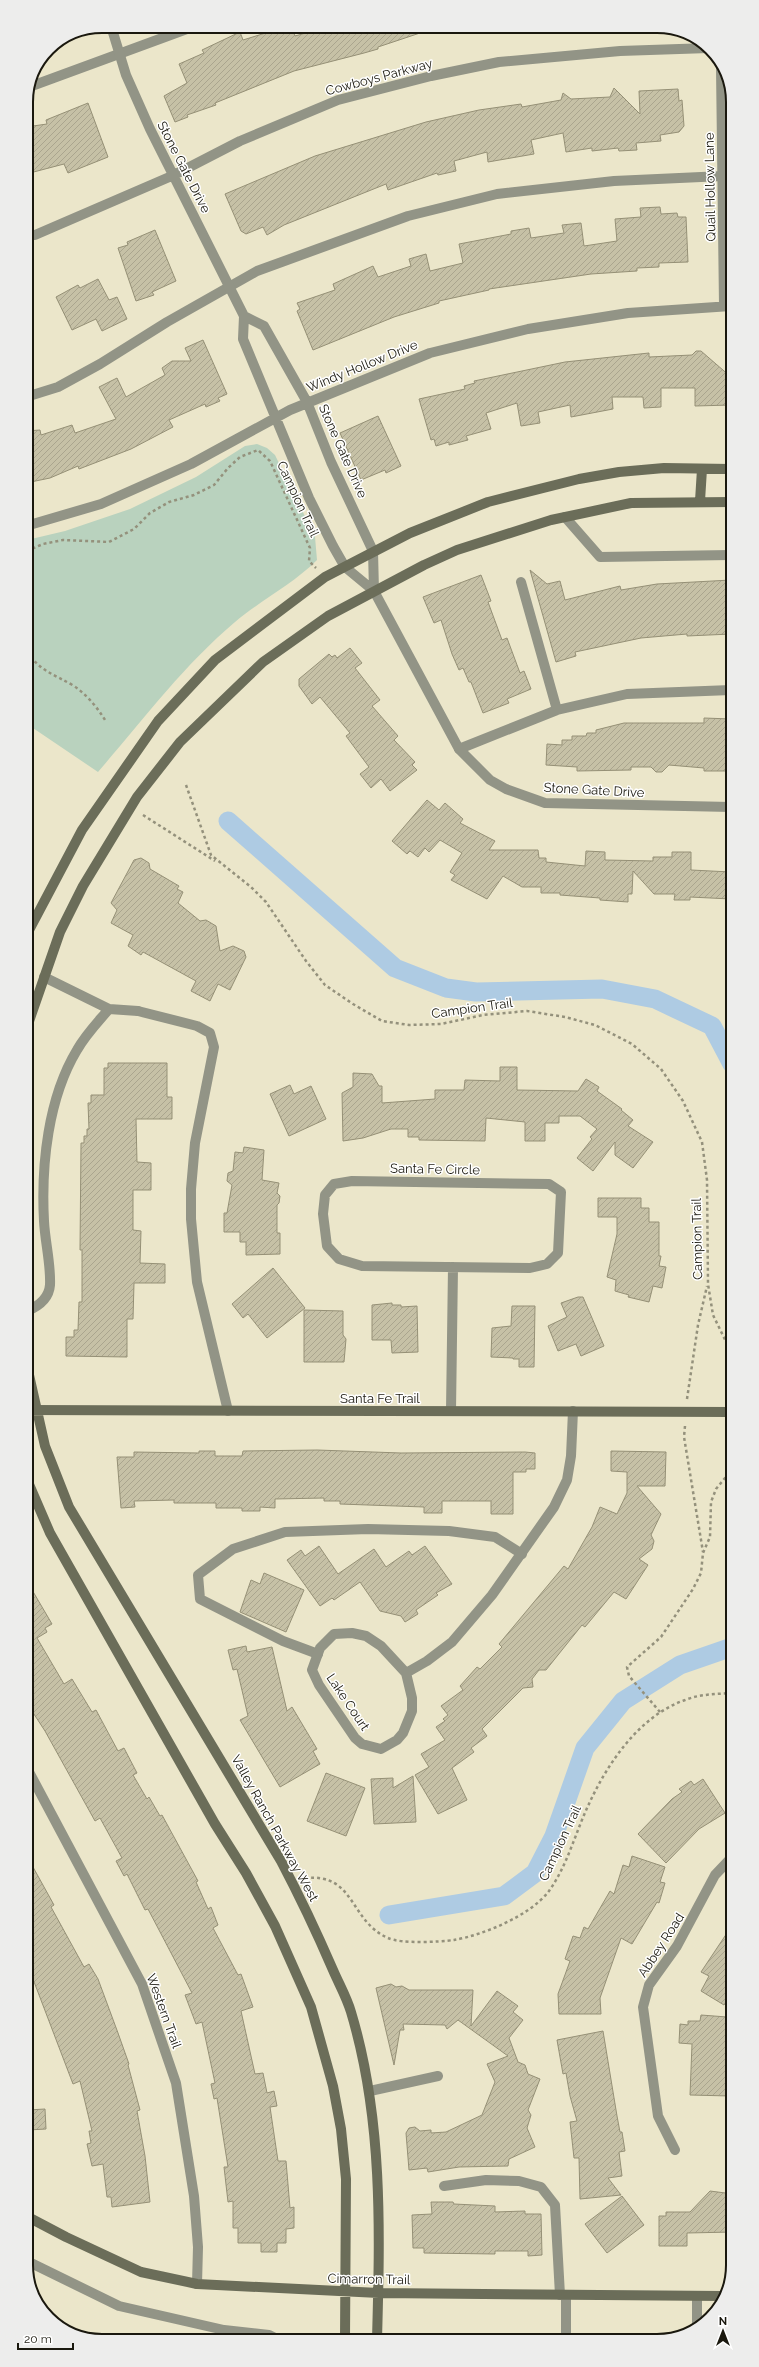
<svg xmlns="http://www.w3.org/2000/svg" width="759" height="2367" font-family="Raleway,sans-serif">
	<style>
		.park { fill: #b9d2be }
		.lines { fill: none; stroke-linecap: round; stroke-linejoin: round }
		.canal { stroke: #aecbe3; stroke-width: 19 }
		.building { fill: url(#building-hatch); stroke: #959076 }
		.path { stroke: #94917c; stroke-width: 2.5; stroke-dasharray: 3 3; stroke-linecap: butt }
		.lane { stroke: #929486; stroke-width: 10 }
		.street { stroke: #929486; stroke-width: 10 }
		.secondary { stroke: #6b6d59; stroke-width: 10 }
		.labels { text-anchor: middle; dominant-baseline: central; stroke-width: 3; stroke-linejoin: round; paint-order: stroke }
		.street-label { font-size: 13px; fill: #1a180e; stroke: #fff }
		.rim { fill: none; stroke: #1a180e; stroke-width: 2 }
	</style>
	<defs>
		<pattern id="building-hatch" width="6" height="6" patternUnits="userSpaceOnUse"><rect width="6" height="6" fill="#c6c1a6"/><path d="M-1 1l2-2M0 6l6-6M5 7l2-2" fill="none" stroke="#aaa58e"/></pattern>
	</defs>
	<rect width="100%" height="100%" fill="#ebe6ca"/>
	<path class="park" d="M257 444 267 448 275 455 315 537 317 560C292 585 261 600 235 622 183 666 142 721 98 772L27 724V540L65 531 130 509 196 477 245 446Z"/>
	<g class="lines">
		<path class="canal" d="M228 821 395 968 446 988 476 992 602 989 655 999 712 1026 732 1064
			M389 1915 504 1896 535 1873 554 1836 585 1748 623 1701 680 1665 732 1647"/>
	</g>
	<path class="building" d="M288 26H291L295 36 330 26H432V29L378 47V49L364 53 294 71 215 103 216 105 187 115 188 117 175 122 164 96 187 83 179 64 204 53 202 50 240 32 243 40Z
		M614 88 640 114 639 91 678 89 679 101 682 100 684 126 679 132 660 135 661 141 636 143 637 150 619 151 618 148 592 151V148L566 152 563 133 531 140 534 154 488 162 487 152 454 161 456 171 438 175 437 173 388 190 386 184 284 225 267 235 263 227 246 234 241 231 225 194 315 156 426 122 479 110 521 104 522 107 561 100 563 93 571 99 610 97Z
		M88 103 108 157 68 173 64 164 26 174V127L47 124 46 120Z
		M660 207 661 214 677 213 678 217H686L688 262 659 263V267L637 268V271L591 274 489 289V290L439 301V303L394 317 313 350 297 311 300 309 297 303 335 290 333 284 373 266 378 277 411 266 409 259 426 254 430 271 463 263 459 244 511 234V231L529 228 531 238 564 233 562 225 581 223 584 246 617 241 615 219 641 217 640 208Z
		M155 230 176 281 152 292 154 295 136 301 118 248 128 245 127 242Z
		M98 279 109 300 117 297 127 319 102 331 96 319 72 330 56 297 78 285 80 288Z
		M203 340 227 394 218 398 220 401 206 407 205 404 169 420 173 427 131 449 79 469 78 466 50 478 26 483V431L40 430 41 435 72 425 75 433 116 419 99 387 117 378 126 397 165 375 162 368 172 361H191L185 348Z
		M696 351H701L731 377V405L695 406V388H661V407L644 408 643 397H612L613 409 571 417 570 405 538 412 540 423 521 426 517 403 486 413 491 429 466 436 468 440 449 445V442L436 446 434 439 431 440 419 399 465 389 464 386 475 383 474 381 565 362 649 353V357L692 355Z
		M378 416 401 466 386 473 385 470 361 480 340 433Z
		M530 570 547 584 560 581 565 600 620 586 621 590 657 584 731 580V634L687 636V634L641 638 575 652 576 656 556 662Z
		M481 575 491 601 488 602 502 640 507 638 520 673 524 671 531 689 507 699 509 703 483 713 471 682H469L463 668 459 670 452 654 441 620 434 623 423 597Z
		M350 648 362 663 355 668 380 700 372 706 398 736 394 740 415 762 412 765 417 770 390 791 381 779 371 788 360 774 369 767 346 736 350 733 320 697 312 704 299 686V679L329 654 332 657 335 655 337 658Z
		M704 718 731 719V771H704V768L669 765 662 772H656L651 767H631V770L577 771V767L546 765 547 744 562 745V740H572V736H586L587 733H596V730L624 723H704Z
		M427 800 439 810 445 803 463 819 460 823 495 841 489 850H538L539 858H546V862L585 866 586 851 605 852V860L653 861V857H672V852H691V870L731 872V899L690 897V900H674L675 894H654L633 871 632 894H628V902L600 900V898L560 895V893H541V887H522L503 876 487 899 451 880 455 875 450 872 462 853 440 840 429 852 425 848 418 857 410 851 407 854 392 841Z
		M141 858 149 863 150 869 179 886 177 889 183 892 178 903 200 921 206 920 216 926 220 951 233 946 244 951 246 957 230 990 218 984 210 1001 191 991 196 981 143 952 141 955 128 946 133 935 111 923 117 910 111 903 134 860Z
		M108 1063H167V1097H172V1119H136L137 1162 151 1163V1190H133V1230L141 1231 140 1263 165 1264V1283H134L133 1319H127V1357L66 1356V1337H74V1330H78L79 1302H82V1250H80L81 1143H84V1136H87V1129H89L88 1103H91V1095H104V1068H108Z
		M500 1067H517V1090L578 1091 586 1079 599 1087 597 1091 622 1109 621 1110 633 1120 628 1126 653 1142 633 1168 615 1155V1142L593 1171 577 1158 592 1139 590 1137 597 1129 580 1116H559V1123H545V1141H525V1122L486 1118 485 1141 419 1140V1137H408V1129H391L363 1138 343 1141 342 1093 353 1087V1073L372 1074 379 1086H382V1103L435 1099V1090H464L465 1080 500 1081Z
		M290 1085 294 1094 311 1086 326 1119 289 1136 270 1094Z
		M244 1147 264 1150 262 1180 279 1183 277 1193 280 1196 279 1203 277 1205V1233H280V1254L246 1255V1242H240V1232H224V1213H227L232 1185 227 1181 228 1173 233 1171 235 1152 243 1153Z
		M598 1198H641V1208H649V1222H659V1256H661L659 1266 666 1267 662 1288 653 1286 649 1302 628 1297 629 1295 615 1291 616 1280 607 1277 617 1234V1217H598Z
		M273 1268 305 1308 267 1338 248 1314 243 1318 232 1304Z
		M578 1297H583L604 1346 581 1356 576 1344 558 1351 548 1326 567 1317 561 1303Z
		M392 1303V1305H401V1307L417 1306 418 1352 392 1353 391 1340H372V1305Z
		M512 1306H535L534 1367H519V1359H513V1358L491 1357 492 1328 511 1326Z
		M304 1310 343 1311V1335L346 1339 344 1362H304Z
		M317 1450 401 1453 525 1452 535 1453V1469H526V1472H513V1514H491V1501H442V1513H424V1507L340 1504V1501H324V1498L275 1499V1508L260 1507V1511H242V1508H216V1503H174V1500L134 1501 135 1507 121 1508 117 1457H134V1452L199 1453V1451H215V1456H242L243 1451Z
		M611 1451 666 1452 665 1486H637L661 1514 651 1535 654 1541 652 1549 639 1559 648 1565 626 1599 614 1592 585 1627 582 1625 546 1670H539L532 1679 533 1687 523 1688 482 1729 487 1736 471 1748 474 1752 452 1768 467 1800 438 1814 415 1775 429 1767 421 1754 445 1740 436 1727 445 1721 443 1719 448 1715 441 1706 463 1690 460 1686 477 1667 480 1669 502 1647 499 1644 564 1566 568 1569 592 1527 600 1507 617 1514 627 1493V1472L611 1471Z
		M319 1546 338 1574 374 1549 386 1567 409 1551 412 1555 425 1546 452 1584 436 1593 438 1595 416 1610 418 1614 405 1622 401 1616 380 1611 360 1582 334 1600 332 1598 320 1606 287 1560 301 1550 305 1556Z
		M264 1573 304 1590 286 1632 240 1612 251 1580 260 1584Z
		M28 1583 52 1624 45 1628 47 1632 37 1638 64 1684 72 1679 92 1712 96 1710 118 1751 124 1748 137 1773 133 1775 147 1799 149 1797 160 1816 162 1815 198 1881 196 1882 208 1909 211 1907 218 1925 213 1928 238 1975 241 1974 253 2007 241 2011 255 2074 263 2073 267 2093 274 2091 277 2106 270 2107 278 2161H286L290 2208 294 2207V2228L286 2229V2243H277V2252H261V2243H238V2228H233V2201L228 2202 224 2167H228L217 2098 214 2099 211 2084 215 2083 202 2022 196 2024 185 1995 192 1993 148 1909 145 1910 127 1874 124 1876 116 1861 122 1858 100 1818 95 1821 45 1731 28 1705Z
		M246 1646 247 1652 272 1647 287 1711 292 1707 317 1749 313 1751 320 1764 280 1787 240 1720 248 1716 237 1669 233 1670 228 1650Z
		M326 1773 365 1788 346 1836 307 1821Z
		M413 1776 416 1822 374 1824 371 1779 393 1778V1788Z
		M703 1779 725 1813 699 1829 666 1863 638 1834 672 1799 682 1792 679 1789 691 1781 694 1785Z
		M632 1856 665 1867 660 1882 665 1883 659 1903 657 1902 632 1944 621 1938 600 1998 601 2014H559L558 1994 570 1961 565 1959 573 1936 580 1938 584 1927 588 1929 610 1891 614 1894 623 1865 629 1867Z
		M28 1858 54 1905 51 1907 84 1967 89 1964 98 1979 118 2033 129 2064 128 2065 140 2110 137 2111 145 2156 150 2202 112 2207 111 2197H107L103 2164 92 2166 87 2144 91 2143 89 2131H92L80 2081 73 2084 28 1966Z
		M733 1924V1991L724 2005 701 1991 709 1976 701 1972Z
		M391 1984 396 1987 402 1986 409 1990H473L471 2026 497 1991 518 2006 513 2012 523 2020 509 2038 518 2062 525 2065 528 2074 540 2079 528 2110 531 2115 527 2128 535 2147 509 2159 508 2166 459 2167 428 2172 427 2168 409 2170 406 2133 409 2128 415 2127 420 2131 431 2130V2133L446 2132 482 2115 495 2082 487 2064 508 2056 458 2020 447 2029 445 2025 403 2024 404 2030H400L394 2065 376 1988Z
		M701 2015 727 2017 726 2053 729 2054 730 2096 690 2095 692 2044 679 2043 680 2024 688 2025V2021H700Z
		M603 2031 617 2116 620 2132H622L625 2151 619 2152 622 2176 608 2178 621 2195 580 2199 579 2158H574L570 2122 577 2121 570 2096 566 2073 563 2074 557 2040Z
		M45 2109 46 2129 28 2130V2110Z
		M710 2191 733 2194V2232L687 2233V2246H659V2216H666V2212H690Z
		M622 2196 644 2225 607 2253 585 2224Z
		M431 2202H453L454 2204 495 2206V2212L525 2211V2214H541L542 2255 528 2256V2251H495V2254L424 2253V2248H413L412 2215 432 2214Z"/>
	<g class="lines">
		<path class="path" d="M27 551 43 544 63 540 109 542 134 529 150 513 169 502 194 495 214 485 228 468 240 457 258 450 270 461 310 548 309 561 316 568
			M27 652C41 672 54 674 74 686 87 695 97 707 105 720
			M186 785 211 855 251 887 266 902 306 961 325 985 353 1004 382 1021 409 1025 441 1024 483 1015 527 1011 565 1017 595 1025 632 1044 661 1069 683 1101 702 1142 707 1180 708 1284 713 1315 732 1354
			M143 815 215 861
			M687 1399 698 1325 707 1286
			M685 1426 684 1437 703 1552
			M660 1712 629 1676 627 1667 661 1637 693 1589 701 1573 703 1553 710 1537 711 1502 716 1489 725 1478 732 1465
			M305 1878C356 1873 349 1921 388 1938 401 1944 438 1942 454 1940 483 1935 530 1916 549 1891 567 1866 575 1834 588 1806 607 1764 639 1716 685 1700 700 1694 716 1694 732 1693"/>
		<path class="lane" d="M29 87 195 26
			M26 397 58 387 100 364 167 322 257 271 408 216 497 194 614 181 723 176
			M521 582 557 710
			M459 749 557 710 627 694 731 690
			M138 1011 197 1026 210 1033 214 1047 195 1143 191 1189V1219L197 1282 228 1411
			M318 1654 283 1641 200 1599 198 1575 233 1549 285 1532 368 1529 449 1531 495 1537 522 1554
			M444 2186 486 2180 519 2181 541 2187 555 2205 560 2295
			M29 2262 119 2306 224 2330 269 2335 279 2340
			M566 2339V2295"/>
		<path class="street" d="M111 26 126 75 150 129 244 316 243 339 309 498 333 546 345 567 374 591 459 749 490 780 506 789 545 803 731 807
			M721 68 724 306
			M35 235 174 175 240 141 338 100 431 76 499 62 620 51 709 48
			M244 316 264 326 307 402 331 462 373 551 374 591
			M565 517 600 557 731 555
			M26 526 101 504 191 464 290 410 430 353 528 329 628 313 731 306
			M44 977 109 1009 138 1011
			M352 1181 549 1184 561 1192 558 1253 547 1264 530 1268 362 1266 339 1259 327 1246 323 1214 325 1195 334 1184Z
			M27 1311C39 1306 49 1298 50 1285 51 1264 45 1242 44 1221 41 1165 48 1098 77 1050 86 1034 98 1022 109 1009
			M451 1411 453 1267
			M334 1634 352 1633 366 1636 381 1646 406 1673 412 1698V1711L403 1733 397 1740 381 1749 362 1744 355 1738 319 1685 312 1670 320 1648Z
			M406 1673 427 1661 452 1642 492 1595 554 1507 567 1480 571 1456 573 1411
			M28 1770 142 1984 176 2083 194 2196 198 2247 197 2284
			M370 2091 438 2076
			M675 2150 658 2116 643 2007 649 1985 677 1946 715 1875 733 1856
			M697 2325V2296"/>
		<path class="secondary" d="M700 501 702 469
			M27 934 82 830 158 721 215 660 325 577 410 533 488 502 579 479 619 472 664 468 731 469
			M27 1027 60 932 83 886 137 797 180 742 263 662 328 616 424 565 457 550 551 520 631 503 731 502
			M27 1366 45 1446 69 1507 281 1861C300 1897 317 1933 333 1970 339 1984 347 1998 351 2012 383 2118 380 2230 377 2340
			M28 1410 732 1412
			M28 1482 50 1533 215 1824 246 1873 275 1926 311 2007 333 2086 341 2129 346 2179 345 2340
			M28 2217 66 2237 141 2272 197 2284 379 2293 722 2296"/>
	</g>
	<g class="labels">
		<g class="street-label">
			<text transform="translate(379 77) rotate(-15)">Cowboys Parkway</text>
			<text transform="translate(184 167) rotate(63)">Stone Gate Drive</text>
			<text transform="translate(710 187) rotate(-91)">Quail Hollow Lane</text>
			<text transform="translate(362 366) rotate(-22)">Windy Hollow Drive</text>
			<text transform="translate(343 451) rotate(66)">Stone Gate Drive</text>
			<text transform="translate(298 499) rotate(65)">Campion Trail</text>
			<text transform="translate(594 790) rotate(3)">Stone Gate Drive</text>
			<text transform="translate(472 1008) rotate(-8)">Campion Trail</text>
			<text transform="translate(435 1169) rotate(1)">Santa Fe Circle</text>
			<text transform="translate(697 1239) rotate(-91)">Campion Trail</text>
			<text x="380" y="1398">Santa Fe Trail</text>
			<text transform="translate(348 1702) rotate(56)">Lake Court</text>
			<text transform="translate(275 1828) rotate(61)">Valley Ranch Parkway West</text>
			<text transform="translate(560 1843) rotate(-65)">Campion Trail</text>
			<text transform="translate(661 1945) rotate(-57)">Abbey Road</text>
			<text transform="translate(164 2011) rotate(70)">Western Trail</text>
			<text transform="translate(369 2279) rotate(1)">Cimarron Trail</text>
		</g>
	</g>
	<path d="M0 0H759V2367H0ZM102 33H657A69 69 0 0 1 726 102V2265A69 69 0 0 1 657 2334H102A69 69 0 0 1 33 2265V102A69 69 0 0 1 102 33Z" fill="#ededec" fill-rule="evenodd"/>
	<path class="rim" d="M102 33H657A69 69 0 0 1 726 102V2265A69 69 0 0 1 657 2334H102A69 69 0 0 1 33 2265V102A69 69 0 0 1 102 33Z"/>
	<g transform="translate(723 2331)" stroke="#ffffff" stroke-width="3" paint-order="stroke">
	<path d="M0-3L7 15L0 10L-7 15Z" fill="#1a180e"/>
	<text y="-6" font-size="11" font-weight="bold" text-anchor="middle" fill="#1a180e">N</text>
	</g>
	<path d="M18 2343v6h55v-6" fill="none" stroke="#1a180e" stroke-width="2"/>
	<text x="24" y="2343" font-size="12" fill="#1a180e" stroke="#ffffff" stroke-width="3" paint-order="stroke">20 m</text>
</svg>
